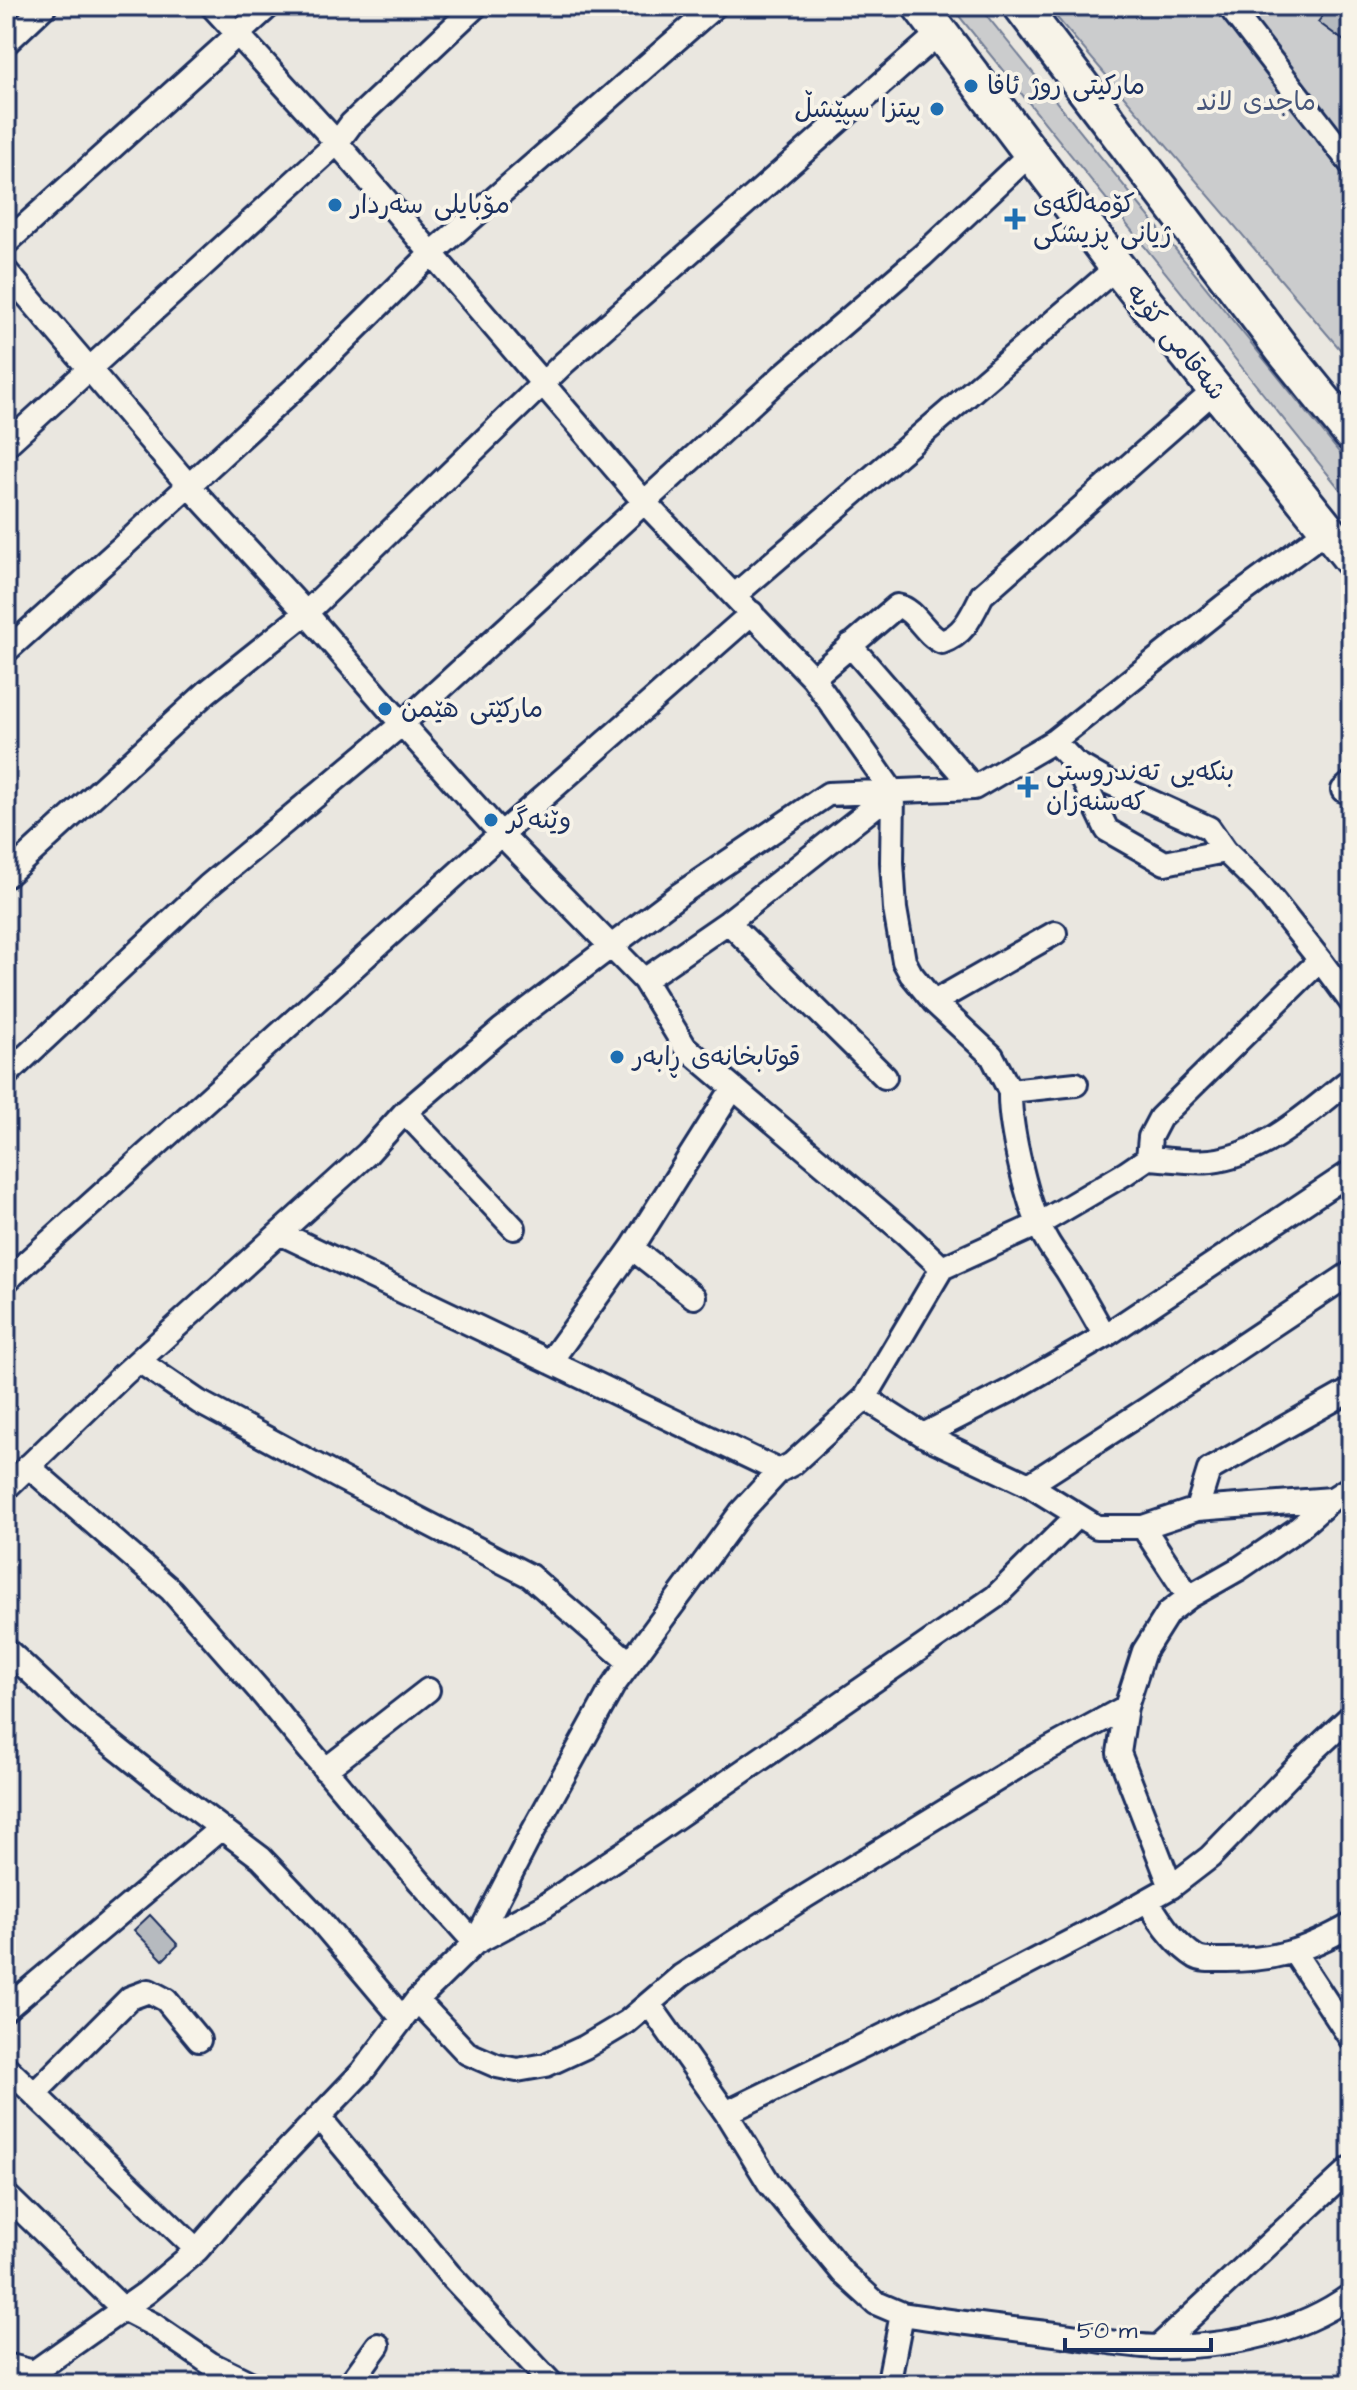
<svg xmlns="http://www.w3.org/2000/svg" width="1357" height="2390" font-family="'Architects Daughter','Playpen Sans Arabic',sans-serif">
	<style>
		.green { fill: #cbcccd; stroke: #737e96; stroke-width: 2 }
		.building { fill: #b6babf; stroke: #1b2f5e; stroke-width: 2 }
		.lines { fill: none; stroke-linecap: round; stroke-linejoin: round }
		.minor-casing { stroke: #1b2f5e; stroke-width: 28 }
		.highway-casing { stroke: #1b2f5e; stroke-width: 40 }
		.minor { stroke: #f7f3e8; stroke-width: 22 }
		.highway { stroke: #f7f3e8; stroke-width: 34 }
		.poi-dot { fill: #1f6fb2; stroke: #f7f3e8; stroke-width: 3 }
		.labels { text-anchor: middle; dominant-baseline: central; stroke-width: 8; stroke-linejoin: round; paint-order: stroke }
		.poi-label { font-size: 26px; fill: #1b2f5e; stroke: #f7f3e8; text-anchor: start }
		.park-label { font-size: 26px; fill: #47567a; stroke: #f7f3e8 }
		.street-label { font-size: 26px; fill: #1b2f5e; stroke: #f7f3e8 }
	</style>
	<rect width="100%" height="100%" fill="#eae7e0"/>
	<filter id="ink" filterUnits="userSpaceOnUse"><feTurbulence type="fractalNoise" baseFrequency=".0125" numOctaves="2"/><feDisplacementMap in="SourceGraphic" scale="16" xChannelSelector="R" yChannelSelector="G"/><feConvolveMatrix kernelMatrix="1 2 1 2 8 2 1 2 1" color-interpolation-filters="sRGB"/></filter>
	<g filter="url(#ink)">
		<path class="green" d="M951 6H979L1351 467V503Z
			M1047 6H1351V362Z"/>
		<path class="building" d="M1330 6H1351V46L1318 22Z
			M150 1915 178 1945 163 1960 134 1930Z"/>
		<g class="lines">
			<g class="minor-casing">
				<path id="minor" d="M212 6 337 143 645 503 813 678 893 792 892 862 895 909 904 961 911 974 934 1002 992 1056 1010 1091 1076 1084
					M1229 6 1351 164
					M6 43 45 6
					M6 243 269 6
					M6 271 189 486 306 613 402 724 501 834 644 980 685 1047 905 1233 942 1268
					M6 445 337 143 351 124 476 6
					M735 595 1117 267
					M850 645 974 788
					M6 651 122 547 308 376 431 254 715 6
					M813 678 897 606C916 609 924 635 942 642 964 635 972 615 982 595L1215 390
					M1075 763 1107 830 1165 863 1225 851
					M1343 790 1351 783
					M6 876 207 692 306 613 564 363 939 33
					M728 922 885 1077
					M1320 960 1351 1002
					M644 980 728 922 893 792
					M934 1002 1055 933
					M6 1075 208 886 402 724 782 376 922 256 1030 154
					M1010 1091C1009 1127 1028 1210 1047 1241 1053 1252 1061 1261 1068 1272 1081 1293 1093 1315 1105 1336
					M405 1112 514 1228
					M1148 1158C1168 1159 1191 1163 1211 1161 1264 1155 1311 1111 1351 1079
					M280 1233 779 1471
					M632 1248 694 1297
					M6 1281 501 834 752 613
					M139 1361 199 1402 342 1479 530 1576 630 1663
					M550 1362 632 1248 733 1088
					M865 1398 923 1435 1029 1485 1097 1527H1143L1197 1509 1332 1499 1351 1487
					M923 1435 1013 1389 1105 1336 1351 1172
					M28 1466 171 1590 259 1690 420 1882 475 1943 544 1906 652 1834 995 1597 1077 1516
					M1029 1485 1150 1407 1351 1273
					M6 1488 123 1375 368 1153 405 1112 501 1030 680 894 828 794 974 788 1054 741 1225 605 1327 530
					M1197 1509 1209 1470 1351 1390
					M1143 1527 1189 1597
					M6 1649 84 1722 152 1776 261 1858 317 1917 402 2018
					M325 1770 428 1690
					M1171 1887 1119 1753 1126 1707 1144 1651 1168 1613 1189 1597 1240 1568 1299 1528 1332 1499
					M1148 1901C1160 1922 1175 1944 1196 1957 1203 1961 1212 1960 1220 1960 1274 1961 1305 1951 1351 1925
					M1294 1952 1351 2039
					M417 2000 467 2053 497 2066 517 2070 546 2065 585 2047 627 2022 681 1976 806 1896 1027 1761 1126 1707
					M649 2004 726 2113 769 2183 843 2273 876 2303 902 2314C953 2322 1004 2328 1055 2334 1089 2338 1124 2346 1159 2347 1225 2347 1296 2335 1351 2295
					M6 2009 221 1828
					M6 2067 197 2250
					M34 2094 130 1998 149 1991 166 2000 199 2040
					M726 2113 985 1986 1114 1919 1171 1887 1210 1857 1307 1757 1351 1716
					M319 2117 449 2274 552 2384
					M6 2195 123 2309 154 2325 211 2364 252 2384
					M1158 2347 1351 2168
					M6 2365 34 2372
					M27 2384 34 2372 146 2293 197 2250 251 2188 362 2072 417 2000 475 1943 526 1844 613 1686 741 1512 779 1471 792 1464 865 1398 942 1268 1039 1224 1126 1173 1148 1158 1150 1137 1160 1118 1320 960 1262 887 1225 851 1209 828 1108 782 1075 763 1054 741
					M350 2384 378 2345
					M886 2384 889 2381 902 2314"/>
			</g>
			<g class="highway-casing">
				<path id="highway" d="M920 6 1117 267 1351 559
					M1021 6 1282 349 1351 434"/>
			</g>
			<use href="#minor" class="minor"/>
			<use href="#highway" class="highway"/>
		</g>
	</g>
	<g class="poi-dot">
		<circle cx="971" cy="86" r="8"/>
		<circle cx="937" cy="109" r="8"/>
		<circle cx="335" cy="205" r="8"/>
		<path d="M1011 207h8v8h8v8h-8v8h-8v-8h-8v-8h8z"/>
		<circle cx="385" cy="709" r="8"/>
		<path d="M1024 775h8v8h8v8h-8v8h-8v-8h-8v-8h8z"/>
		<circle cx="491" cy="820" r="8"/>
		<circle cx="617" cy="1057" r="8"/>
	</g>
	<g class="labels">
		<g class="poi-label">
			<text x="987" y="86">ماركيتى روژ ئافا</text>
			<text x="921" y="109" text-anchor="end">پیتزا سپێشڵ</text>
			<text x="1033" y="204">کۆمەلگەی<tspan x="1033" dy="30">ژیانی پزیشکی</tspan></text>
			<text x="351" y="205">مۆبایلی سەردار</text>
			<text x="401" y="709">مارکێتی هێمن</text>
			<text x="1046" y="772">بنکەیی تەندروستی<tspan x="1046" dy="30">کەسنەزان</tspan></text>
			<text x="507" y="820">وێنەگر</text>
			<text x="633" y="1057">قوتابخانەی ڕابەر</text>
		</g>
		<g class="park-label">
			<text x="1256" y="102">ماجدی لاند</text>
		</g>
		<g class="street-label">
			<text transform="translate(1176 342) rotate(51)">شەقامی کۆیە</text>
		</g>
	</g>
	<rect width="1357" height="2390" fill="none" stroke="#f7f3e8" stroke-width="32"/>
	<rect x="16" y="16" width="1325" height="2358" fill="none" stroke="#1b2f5e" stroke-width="3" filter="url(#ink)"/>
	<path d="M1065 2338v12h146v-12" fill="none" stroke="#1b2f5e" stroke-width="4"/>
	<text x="1077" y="2338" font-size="24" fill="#1b2f5e" stroke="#f7f3e8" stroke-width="6" paint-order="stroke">50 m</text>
</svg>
